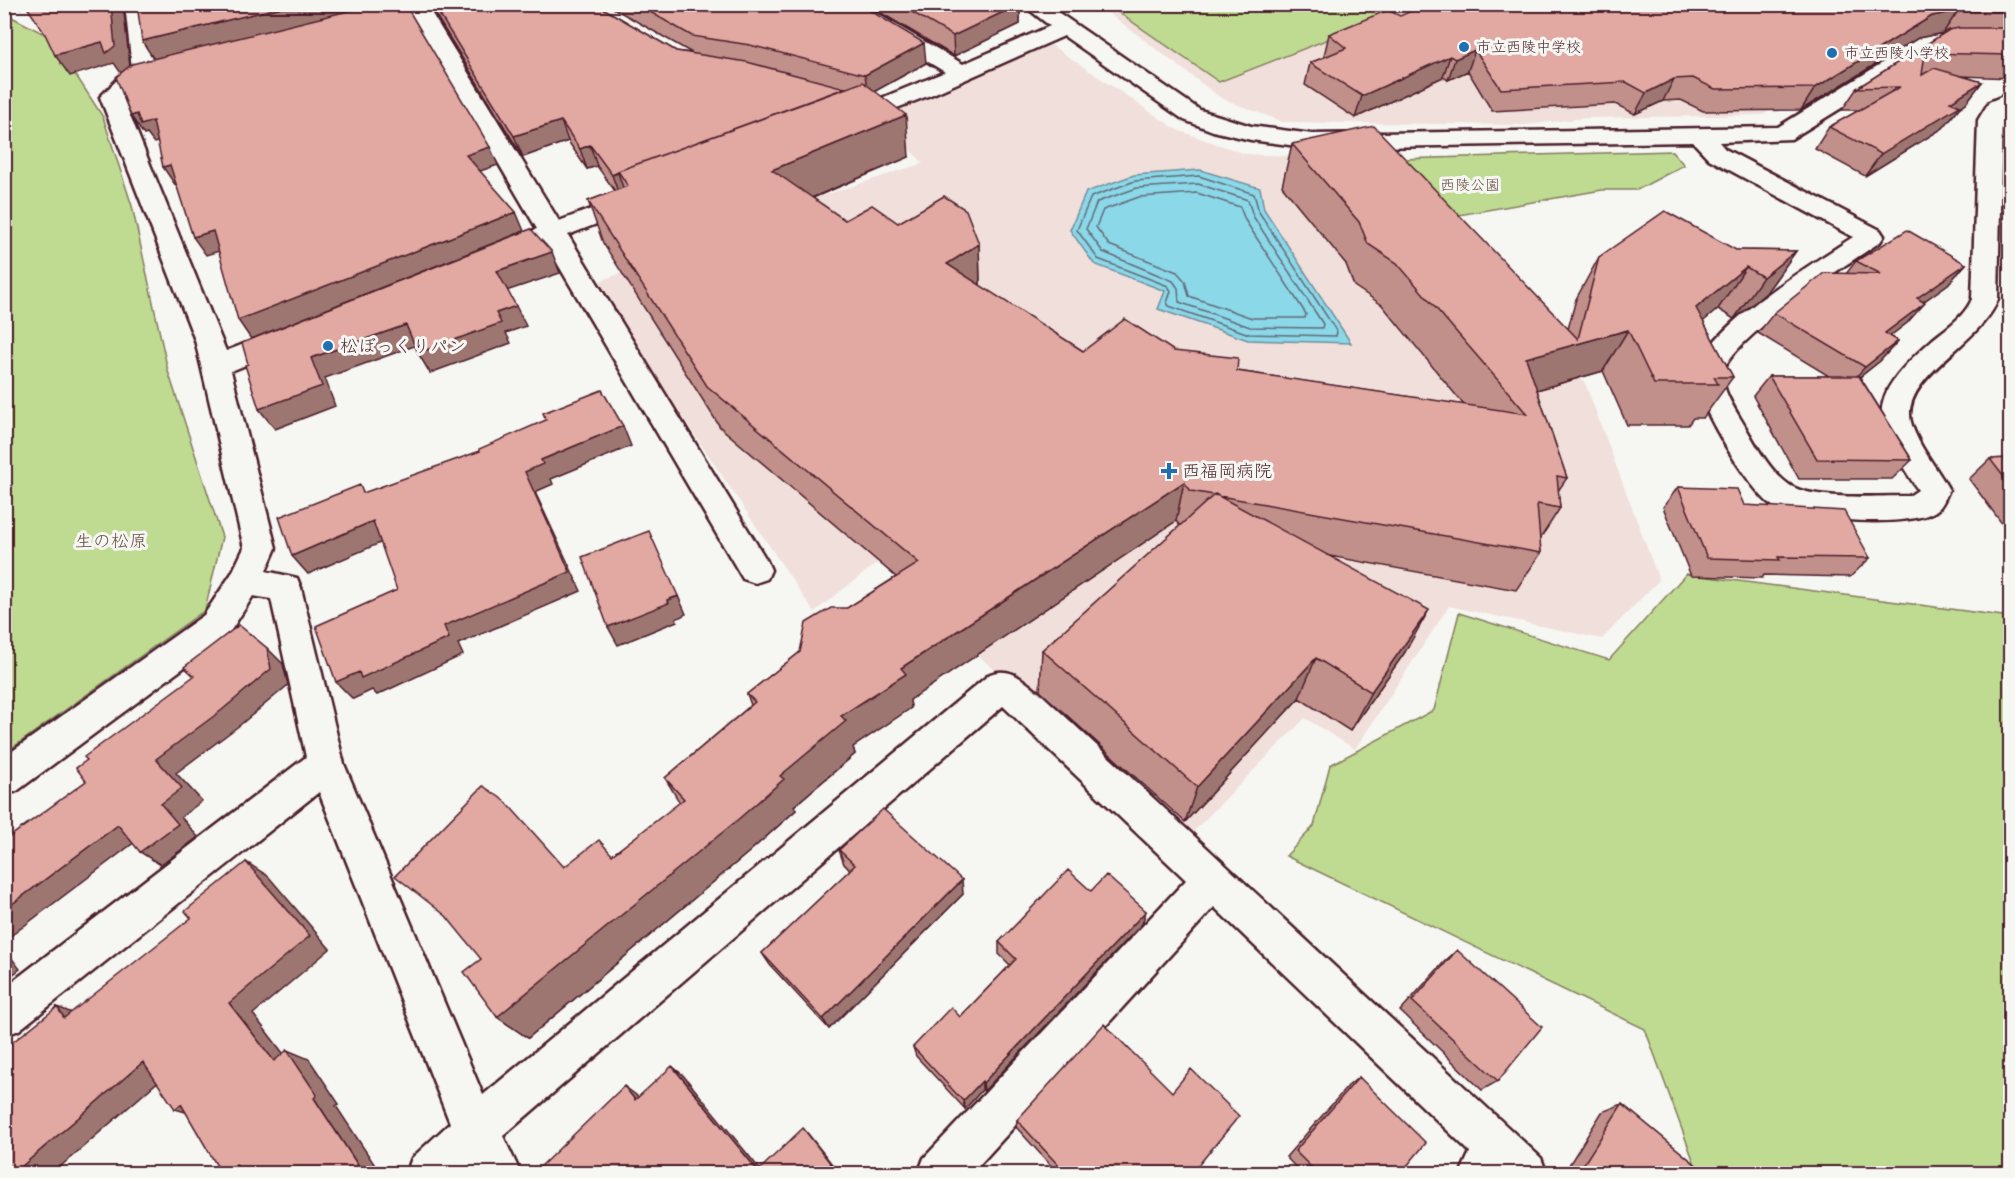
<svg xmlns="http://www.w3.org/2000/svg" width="2015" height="1178" font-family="Sriracha,'Klee One',sans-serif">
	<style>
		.built { fill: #f0dfda }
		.green { fill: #bfda91; stroke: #847c5e; stroke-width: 1.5 }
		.water { fill: #8ad8e8; stroke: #708e9c; stroke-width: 1.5 }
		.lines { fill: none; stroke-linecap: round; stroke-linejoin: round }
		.shore { stroke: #646977; stroke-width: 1.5 }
		.minor-casing { stroke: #4a1f2b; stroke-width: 5 }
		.minor { fill: #f6f6f2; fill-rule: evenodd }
		.wall { fill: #c2908b; stroke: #4a1f2b; stroke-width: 1.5 }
		.shaded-wall { fill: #9e7671; stroke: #4a1f2b; stroke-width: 1.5 }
		.building { fill: #e2a8a2; stroke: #4a1f2b; stroke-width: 1.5 }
		.poi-dot { fill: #1f6fb2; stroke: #f6f6f2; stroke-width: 2 }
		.labels { text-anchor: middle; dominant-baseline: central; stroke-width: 6; stroke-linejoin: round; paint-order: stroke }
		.far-poi-label { font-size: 15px; fill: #4a1f2b; stroke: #f6f6f2; text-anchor: start }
		.far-park-label { font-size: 15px; fill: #674e44; stroke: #f6f6f2 }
		.poi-label { font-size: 18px; fill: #4a1f2b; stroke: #f6f6f2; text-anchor: start }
		.park-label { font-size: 18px; fill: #674e44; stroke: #f6f6f2 }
	</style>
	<rect width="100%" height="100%" fill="#f6f6f2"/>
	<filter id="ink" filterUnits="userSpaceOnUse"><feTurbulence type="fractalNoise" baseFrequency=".0167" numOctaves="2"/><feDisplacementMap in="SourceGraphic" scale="12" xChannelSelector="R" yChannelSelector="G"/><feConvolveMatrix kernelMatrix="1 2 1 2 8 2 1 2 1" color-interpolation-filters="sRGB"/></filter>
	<g filter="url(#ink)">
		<path class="built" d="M1098 5H1682L1832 76 1763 115 1584 118 1525 125 1283 122 1221 98Z
			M1051 45 1177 130 1245 154 1370 160 1585 383 1659 580 1602 639 1449 606 1355 749 1305 718 1186 839 979 656 989 645 882 559 814 612 593 284 795 205 923 163 875 114Z"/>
		<path class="green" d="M1108 5H1396L1395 13 1219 82Z
			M4 13 52 38 103 117 132 206 168 371 222 537 205 610 5 753Z
			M1672 151 1684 165 1637 190H1602L1459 215 1401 159Z
			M1686 574 2010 617V1173H1698L1645 1029 1286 856 1314 826 1330 765 1434 710 1459 613 1609 660Z"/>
		<path class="water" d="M1200 170 1260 188 1264 209 1351 343 1248 340 1158 309 1165 291 1094 264 1070 230 1086 192 1134 175Z"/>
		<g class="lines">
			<path class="shore" d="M1199 176 1254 194 1259 212 1337 332 1336 336 1249 334 1169 306 1167 303 1171 291 1168 286 1098 259 1077 230 1091 197 1135 181Z
				M1198 184 1248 200 1253 216 1323 324 1322 328 1250 327 1179 302 1178 288 1173 281 1103 252 1086 229 1097 202 1137 188Z
				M1197 193 1240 207 1245 220 1306 314 1305 318H1252L1189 296 1185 281 1177 272 1109 245 1096 227 1103 210 1139 197Z"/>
			<g class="minor-casing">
				<path id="minor" d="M125 4H145L153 64H166L169 69 166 74 143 80 123 98 226 351 288 327 298 330 302 337 298 344 231 371 276 548 266 571 297 578 301 588 344 764 483 1095 990 674C1012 666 1023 681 1041 694L1541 1158 1547 1174H1460L1470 1152 1214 907 971 1174H918L924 1158 1186 880 1003 706 503 1136 521 1174H474L470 1165 461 1174H406L412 1158 450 1123 319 792 19 1030 4 1036V988L306 757 271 599 253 596 228 635 17 791 4 796V757L204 615 232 573 244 548 195 340 100 97 127 70 132 69Z
					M398 4H435L429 9 559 221 637 192 646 195 649 200 646 205 568 235 767 561 771 570 767 579 755 583 743 579 546 244 497 261 488 259 484 253 488 247 537 229 411 14 366 25 359 23 355 19 359 15Z
					M804 4H828L836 10 854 4 864 6 963 64 1050 26 1022 4H1046L1200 110 1251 126 1312 134 1778 127 1887 60 1895 58 1903 60 1906 65 1903 70 1791 139 1719 142 1725 149 1880 230 1884 236 1880 242C1846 265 1740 333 1725 367 1718 384 1732 404 1740 418 1753 439 1767 469 1788 484 1810 501 1880 496 1909 496L1918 490C1871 418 1864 400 1932 340 1944 330 1961 319 1969 305L1972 299 1978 120 1989 102 2010 93V109L2006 111 2002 120 1998 299C1983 342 1900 377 1911 422 1918 447 1937 467 1949 490 1946 496 1943 505 1938 509 1916 530 1799 520 1773 506 1751 493 1686 391 1697 367 1720 318 1808 267 1853 237L1709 159 1693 142 1312 148 1251 140 1213 131 1184 120 1064 36 933 94 848 127 840 125 836 120 840 115 945 72 855 18C833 25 819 26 804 4Z"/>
			</g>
			<use href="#minor" class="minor"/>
		</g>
		<path class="wall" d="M430 4H596L676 51 692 53 606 4H859L926 63 875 91 909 157 813 198 845 220 898 223 979 244 980 286 1083 351H1174L1237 371 1464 405 1382 305 1354 286 1346 264 1282 186 1292 144 1568 329 1576 299 1599 257 1736 250 1796 251 1766 293 1734 319 1718 309 1703 321 1733 377 1703 418H1693L1688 425H1627L1603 371 1537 390 1567 478 1558 491 1560 508 1540 539 1541 553 1516 590 1330 556 1405 652 1350 731 1299 698 1185 822 1040 691 1042 650 1180 526 1176 521 910 700 911 708 853 747 855 754 794 806 796 810 749 852 528 1038 497 1017 481 959 564 867 612 855 680 803 665 778 751 705 747 694 800 652 847 608 896 577 720 427 603 243 588 201 615 191 597 166 587 169 568 141 523 157 432 9Z
			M866 4H1020V24L954 56Z
			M2010 4V78L1962 76 1982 82 1966 103 1959 108 1943 128 1865 176 1815 149 1829 127 1860 110H1842L1857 88 1945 33 1918 38 1801 110 1703 111 1681 100 1663 101 1635 114 1615 104 1492 111 1468 71 1448 80 1443 77 1355 118 1305 85 1310 63 1325 57 1324 56 1329 34 1400 16Z
			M1856 261 1966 264 1948 284 1923 302 1907 323 1890 336 1898 341 1880 361 1860 377 1912 460 1892 479H1799L1753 396 1769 376H1829L1758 333 1774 313 1846 274Z
			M2010 458V524L2003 525 1969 479 1990 459Z
			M1678 487 1744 505 1870 558 1850 577 1764 575 1762 578 1691 576 1663 507Z
			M839 850 963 894 829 1029 770 965 762 953 850 870 844 864Z
			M1091 891 1146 911 1142 924 984 1091 982 1090 965 1109 916 1056 913 1047 960 1017 1010 965 999 954V942Z
			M1457 950 1498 1081 1482 1090 1400 1011 1444 962Z
			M1359 1077 1401 1173H1301L1286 1157 1348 1086Z
			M1622 1104 1706 1173H1564L1602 1112Z
			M1017 1120 1192 1173 1055 1170 1016 1127Z"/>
		<path class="shaded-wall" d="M17 4H25L27 6 20 8Z
			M111 4H123L130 67 121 73 114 63 70 76 55 55 102 42Z
			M294 4H386L155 61 142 41Z
			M1020 4V24L954 56 953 36Z
			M1958 11 1943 33 1918 38 1801 110 1815 88 1932 16Z
			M924 43 926 63 868 95 865 75Z
			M1475 50 1468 71 1448 80 1455 59Z
			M1450 56 1443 77 1355 118 1362 96Z
			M1674 79 1663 101 1635 114 1646 93Z
			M1982 82 1966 103 1959 108 1943 128 1865 176 1881 154 1950 102Z
			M137 114 153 121 166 140 154 143 147 134 144 135 131 116Z
			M906 115 909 157 780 211 772 170Z
			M561 121 568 141 523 157 514 136Z
			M590 145 597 166 587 169 580 149Z
			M490 147 498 165 474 173 466 155Z
			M170 165 183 183 176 186 163 167Z
			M618 173 625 193 619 195 612 175Z
			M516 212 524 231 251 339 238 320Z
			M213 231 226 249 206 255 193 237Z
			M979 244 980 286 947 264Z
			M1796 251 1766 293 1734 319 1763 277Z
			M552 252 560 273 506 291 497 271Z
			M1966 264 1948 284 1899 319 1917 298Z
			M1746 267 1718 309 1669 350 1696 308Z
			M1925 303 1907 323 1867 354 1885 333Z
			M516 306 526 326 506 333 511 343 430 373 418 353 496 313Z
			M406 325 417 345 325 378 335 406 275 429 259 409 311 358Z
			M1628 330 1603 371 1512 397 1526 358Z
			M1898 341 1880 361 1847 387 1865 367Z
			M623 426 631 446 551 479 553 484 535 492 581 591 458 644 463 655 377 695 372 690 353 699 336 682 444 626 525 472 541 460Z
			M1184 482 1176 521 910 700 911 708 853 747 855 754 794 806 796 810 749 852 528 1038 497 1017 780 776 841 716 901 668Z
			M373 521 387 540 308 574 292 556Z
			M678 596 686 614 676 619 677 621 618 645 608 627Z
			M1429 610 1405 652 1350 731 1371 692Z
			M267 648 283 664 288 685 240 725 176 773 202 801 181 817 198 837 161 865 140 852 161 804 156 759Z
			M1316 658 1299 698 1185 822 1197 787Z
			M118 825 140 838 4 941V910Z
			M246 862 268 876 330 949 253 1014 296 1070 274 1061 229 1003Z
			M962 880 963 894 829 1029 823 1019Z
			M1146 911 1142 924 984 1091 983 1083Z
			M4 948 20 969 4 981Z
			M57 1007 85 1018H64Z
			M287 1050 309 1059 339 1104 336 1106 380 1173H363L314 1098Z
			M143 1062 170 1071 53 1173H14Z
			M672 1066 683 1075 763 1173 758 1171Z
			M982 1081V1090L965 1109 963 1101Z
			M624 1086 636 1095 647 1109 635 1100Z
			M181 1104 202 1117 175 1109Z
			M803 1128 809 1135 839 1173H838Z
			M236 1164 257 1173H225Z"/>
		<path class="building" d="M25 4H111L115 46 106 53 102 42 55 55 45 34Z
			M137 4H294L142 41Z
			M377 4H405L490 147 466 155 516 212 238 320 213 231 193 237 170 165 163 167 153 121 141 125 137 114 131 116 116 77 132 64Z
			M433 4H596L676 51 747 62 845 88 618 171V172L612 175 590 145 580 149 561 121 514 136Z
			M636 4H859L924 43 865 75 750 45 692 36Z
			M898 4H1020L953 36Z
			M1427 4H2010V12L1958 11 1932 16 1815 88 1715 89 1693 78 1674 79 1646 93 1626 82 1501 89 1475 50 1455 59 1450 56 1362 96 1310 63 1346 48 1329 34 1388 10 1400 16Z
			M1959 28H2010V55L1925 53 1922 75 1934 68 1982 82 1950 102 1960 106 1881 154 1829 127 1900 87 1857 88 1949 30Z
			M863 82 906 115 772 170 845 220 872 205 898 223 944 196 966 210 979 244 947 264 1083 351 1125 319 1174 351 1238 358 1237 371 1527 414 1397 263 1368 244 1359 222 1292 144 1374 126 1578 339 1599 257 1665 211 1736 250 1796 251 1763 277 1746 267 1696 308 1733 377H1714L1718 384H1654L1628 330 1526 358 1567 478 1557 476 1560 508 1537 504 1541 553 1191 491 1184 482 901 668 906 674 841 716 846 721 780 776 784 779 734 823 497 1017 464 972 481 959 446 916 395 876 483 786 505 801 564 867 599 840 612 855 684 799 665 778 755 702 747 694 800 652 806 623 831 608H847L919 563 707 386 588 201 628 186 618 171Z
			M531 229 552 252 497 271 516 306 496 313 501 323 418 353 406 325 311 358 322 386 259 409 245 365 248 364 242 343Z
			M1907 230 1966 264 1917 298 1925 303 1885 333 1898 341 1865 367 1774 313 1824 273 1881 274 1856 261Z
			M1769 376H1859L1912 460 1817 459Z
			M602 390 623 426 541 460 543 464 525 472 570 572 444 626 449 638 361 678 359 672 336 682 316 626 397 590 373 521 292 556 279 517 360 485 363 493 480 451 479 449 546 420 543 413Z
			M2010 458V485L1990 459Z
			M1678 487 1737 489 1744 505 1844 511 1870 558 1778 557 1780 560 1707 558Z
			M1215 494 1429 610 1371 692 1316 658 1197 787 1042 650Z
			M649 531 678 596 667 600 669 603 608 627 582 557Z
			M239 625 267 648 271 669 222 710 156 759 182 788 161 804 178 824 140 852 118 825 4 910V841L86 781 76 768 87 760 84 757 194 676 184 667Z
			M883 809 962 880 823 1019 762 953 855 865 839 850Z
			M246 862 310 936 229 1003 274 1061 287 1050 317 1095 314 1098 363 1173H242L236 1164 225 1173H221L181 1104 175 1109 143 1062 14 1173H4V1049L57 1007 64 1018 191 918 185 911Z
			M1068 870 1091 891 1106 875 1146 911 983 1083 982 1081 963 1101 913 1047 951 1007 960 1017 1016 959 999 942Z
			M1457 950 1542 1027 1498 1081 1412 1001Z
			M1104 1024 1172 1092 1191 1069 1239 1116 1192 1173H1052L1059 1166 1017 1120Z
			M672 1066 758 1171 803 1128 838 1173H541L538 1169 624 1086 635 1100Z
			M1359 1077 1426 1143 1401 1173H1317L1295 1151Z
			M1622 1104 1706 1173H1578Z"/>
	</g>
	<g class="poi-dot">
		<circle cx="1464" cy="47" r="6"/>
		<circle cx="1832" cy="53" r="6"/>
		<circle cx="328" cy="346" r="6"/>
		<path d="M1166 462h6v6h6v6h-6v6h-6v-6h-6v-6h6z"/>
	</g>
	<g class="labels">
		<g class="far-poi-label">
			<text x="1476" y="47">市立西陵中学校</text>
			<text x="1844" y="53">市立西陵小学校</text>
		</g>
		<g class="far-park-label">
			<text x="1470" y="185">西陵公園</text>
		</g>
		<g class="poi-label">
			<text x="340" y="346">松ぼっくりパン</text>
			<text x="1182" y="471">西福岡病院</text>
		</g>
		<g class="park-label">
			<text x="111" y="541">生の松原</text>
		</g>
	</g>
	<rect width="2015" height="1178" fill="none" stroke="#f6f6f2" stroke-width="24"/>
	<rect x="12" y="12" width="1991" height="1154" fill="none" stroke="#4a1f2b" stroke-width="2" filter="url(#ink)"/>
</svg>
